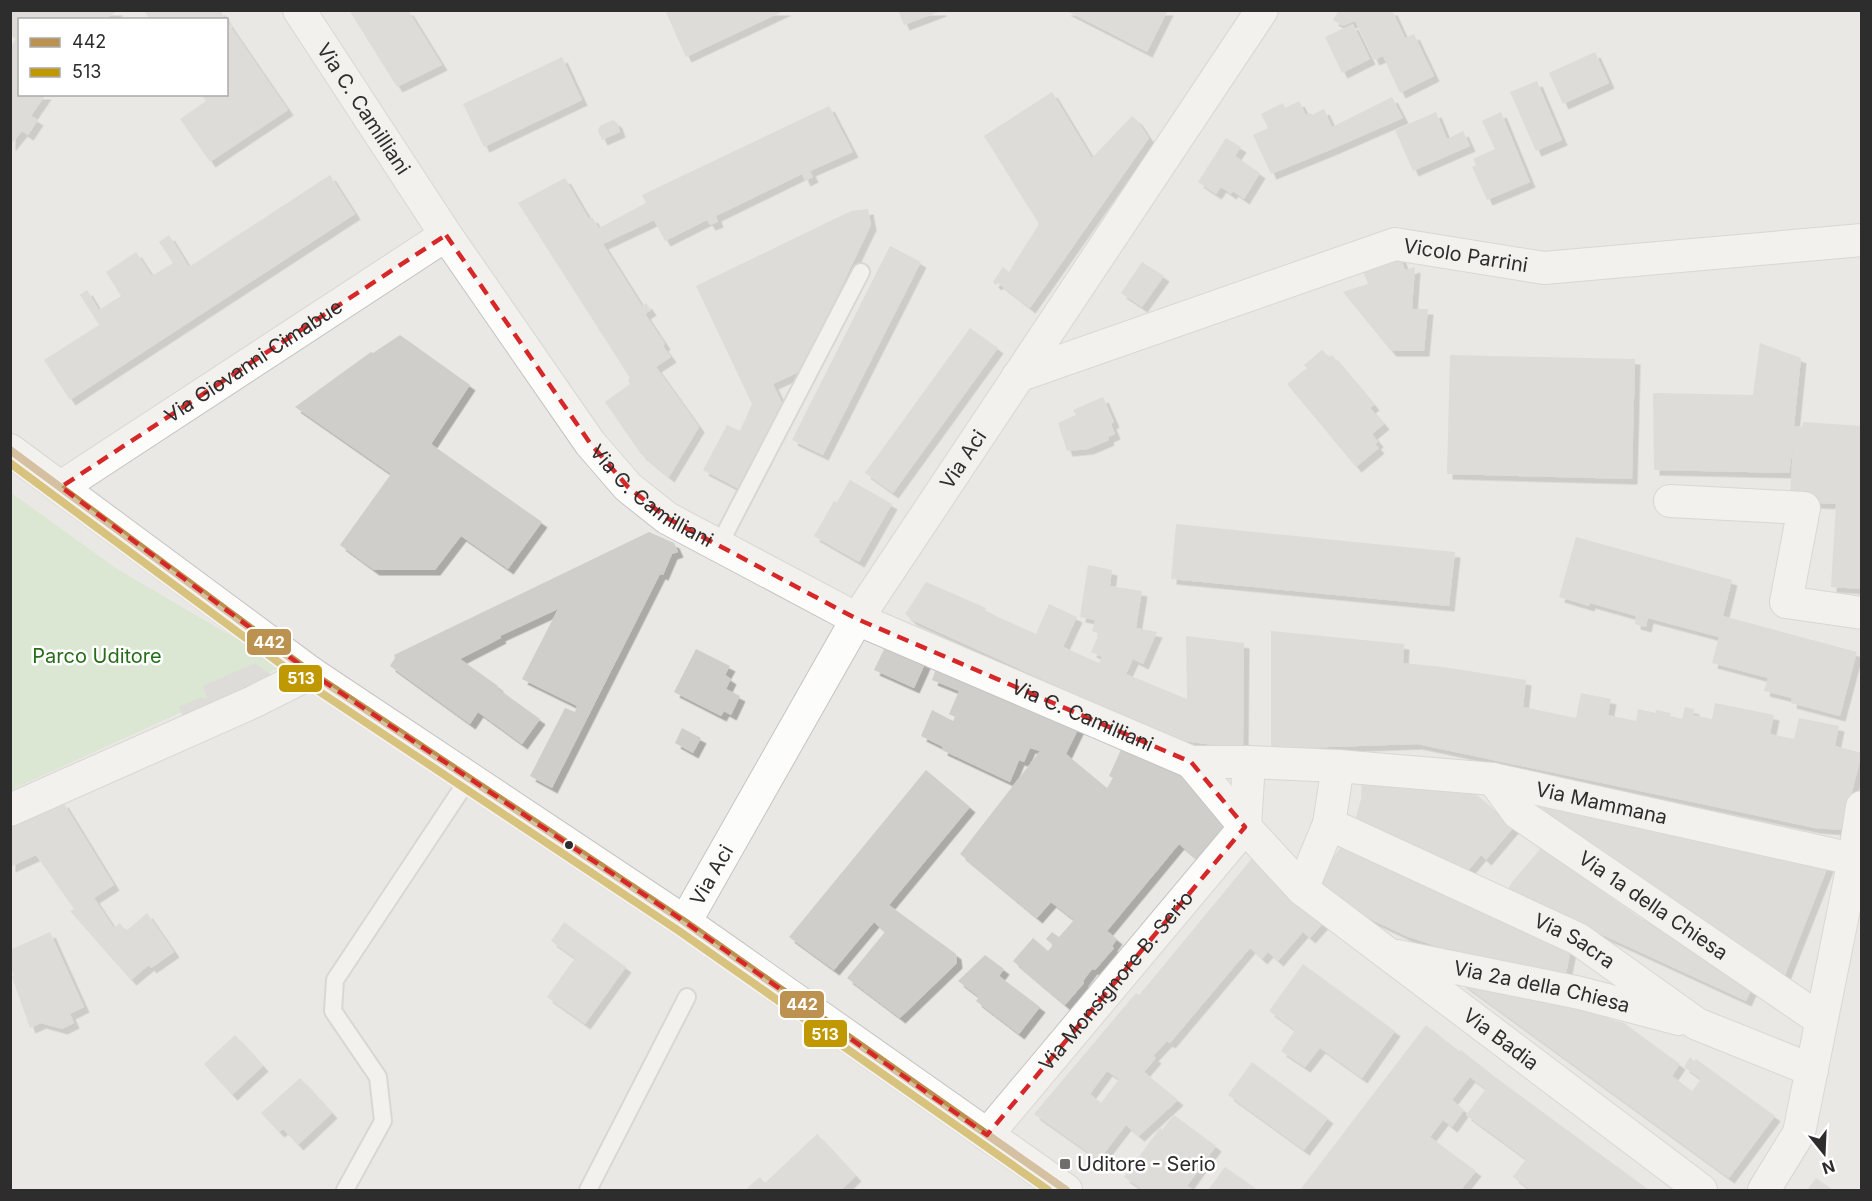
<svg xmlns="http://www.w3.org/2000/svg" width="1872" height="1201" font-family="Inter,sans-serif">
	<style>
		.green { fill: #cbe6bd }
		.building { fill: #cfceca; fill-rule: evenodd; filter: url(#shadow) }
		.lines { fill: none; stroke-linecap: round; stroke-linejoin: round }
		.service-casing { stroke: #c4c4c4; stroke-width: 20 }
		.minor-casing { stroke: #c4c4c4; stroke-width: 34 }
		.service { stroke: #fcfcfb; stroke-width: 16 }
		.minor { stroke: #fcfcfb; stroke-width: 32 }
		.bus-1-casing { stroke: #fff; stroke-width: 12 }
		.bus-2-casing { stroke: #fff; stroke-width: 12 }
		.bus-1 { stroke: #bc9250; stroke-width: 8 }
		.bus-2 { stroke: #c09802; stroke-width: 8 }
		.marked { fill: none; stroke: #d62828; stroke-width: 4.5; stroke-dasharray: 12 8; stroke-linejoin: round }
		.bus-dot { fill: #2d2d2d; stroke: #fff; stroke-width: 2 }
		.poi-dot { fill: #6f6e6d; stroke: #fff; stroke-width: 2 }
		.labels { text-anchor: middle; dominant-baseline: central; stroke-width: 5; stroke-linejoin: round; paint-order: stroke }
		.street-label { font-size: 20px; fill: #2d2d2d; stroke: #fff }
		.park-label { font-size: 20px; fill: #286d1b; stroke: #fff }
		.poi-label { font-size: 20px; fill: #2d2d2d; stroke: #fff; text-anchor: start }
		.line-badge { stroke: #fff; stroke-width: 2 }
		.badge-label { font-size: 16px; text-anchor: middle; font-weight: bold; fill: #fff }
	</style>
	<defs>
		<filter id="shadow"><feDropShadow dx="5.5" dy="5.5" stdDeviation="0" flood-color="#0004"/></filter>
	</defs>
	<rect width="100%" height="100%" fill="#eae8e4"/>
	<path class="green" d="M10 492 117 569 283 666 11 790Z"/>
	<path class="building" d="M10 10H118L104 20H20V94H46L31 116 38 120 28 135 22 131 10 146V48L16 39 10 35Z
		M144 10H220L226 20H150Z
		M349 10H408L442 65 397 87Z
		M665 10H786L686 57Z
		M898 10H941V11L904 25Z
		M1065 10H1168L1147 52Z
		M1339 10H1392L1405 38 1414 34 1434 76 1400 93 1383 56 1374 60 1355 21 1343 26 1333 20Z
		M226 20 288 110 210 162 180 119 206 101 201 94H226Z
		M1353 24 1370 59 1342 73 1325 37Z
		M1595 52 1609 83 1563 104 1549 73Z
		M562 57 582 100 484 147 463 104Z
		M1537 81 1562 140 1536 151 1510 92Z
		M1052 92 1092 158 1132 116 1137 120 1149 138 1030 308 998 283 996 285 993 282 1003 267 1009 272 1039 224 984 136Z
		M1392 97 1403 118 1330 150 1271 174 1253 135 1268 128 1261 114 1283 103 1285 108 1299 101 1306 115 1311 113 1312 115 1324 109 1332 127Z
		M829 106 853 152 810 171 813 177 805 181 802 174 716 216 718 222 710 225 707 220 665 241 654 220 603 244 642 306 646 303 651 310 645 314 665 344 663 346 671 357 656 367 699 427 669 477 641 454 605 402 630 384 628 380 630 378 518 203 565 178 589 219 592 217 599 228 646 203 642 195Z
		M1436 112 1447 139 1463 131 1470 146 1413 171 1395 130Z
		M1501 112 1530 182 1487 200 1472 167 1476 165 1473 159 1495 149 1482 121Z
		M613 120 617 123 620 132 602 140 598 131 600 126Z
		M1226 138 1241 147 1235 156 1260 173 1244 199 1233 191 1231 194 1221 187 1216 194 1198 182Z
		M330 175 355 214 70 400 44 360 99 325 80 295 87 290 99 310 121 296 106 272 136 252 152 276 173 263 159 242 169 235 189 267Z
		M868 209 871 225 801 371 773 384 783 405 741 490 703 470 727 425 740 431 752 404 696 286 851 211Z
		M890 246 921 262 823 455 792 440Z
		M1400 256 1405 270 1415 267 1412 309H1428L1424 351H1391L1343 292 1368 284 1363 271Z
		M1142 262 1164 276 1142 307 1121 293Z
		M970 328 998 348 893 493 865 473Z
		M400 335 470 385 431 444 542 522 508 569 461 536 435 570H374L340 545 391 474 295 407 371 352 373 353Z
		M1760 343 1801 358 1794 426 1802 427 1803 422 1862 426V589L1831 587 1836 504 1795 502 1790 498 1793 446 1789 473 1654 470 1653 393 1753 395Z
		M1322 350 1329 357 1332 355 1374 405 1370 408 1384 424 1372 434 1378 442 1375 444 1379 448 1356 467 1287 384 1307 368 1304 365Z
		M1450 355 1635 359 1632 479 1447 474Z
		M1103 397 1114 422 1111 424 1115 434 1108 437 1109 440 1088 449 1067 451 1058 423 1076 415 1073 410Z
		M850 480 892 504 859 562 814 536 834 501 837 502Z
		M1176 524 1455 552 1449 606 1171 579Z
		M649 532 674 543 678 552 672 554 663 575 660 574 552 788 530 776 565 708 575 712 577 706 522 679 558 609 500 636 501 638 460 659 498 686 497 688 540 719 522 744 478 712 470 724 390 666 395 658 394 655Z
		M1576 537 1732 580 1723 616 1857 652 1840 716 1791 703 1792 698 1764 691 1768 678 1712 663 1719 637 1648 618 1646 627 1635 624 1636 616 1590 603 1589 606 1559 597Z
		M1088 565 1112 570 1110 586 1142 591 1136 628 1157 632 1143 664 1133 659 1126 674 1187 699 1186 636 1244 643 1243 749 1184 741 1169 737 912 620 905 614 926 582 986 608 985 611 1036 634 1049 604 1077 617 1063 647 1099 663 1102 657 1091 652 1099 634 1092 631 1095 620 1080 617Z
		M1271 631 1404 644 1403 663 1443 667 1526 680 1523 707 1576 718 1581 693 1611 699 1608 715 1636 721 1638 709 1656 713V710L1671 713 1670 716 1682 719 1685 707 1694 709 1693 715 1712 719 1715 703 1774 715 1770 734 1794 739 1799 718 1839 726 1835 746 1862 753 1842 830 1815 828 1417 744 1271 749Z
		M889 639 928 657 914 688 874 670Z
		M696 649 730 666 725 675 731 679 726 689 740 696 731 715 724 711 721 716 674 692Z
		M939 661 1081 723 1066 754 1107 788 1113 778 1109 776 1124 743 1166 761 1235 819 1199 861 1179 844 1107 931 1117 939 1112 946 1114 948 1095 970 1092 969 1083 981 1084 983 1065 1005 1013 961 1033 938 1048 951 1053 945 1046 939 1052 932 1059 937 1074 920 1051 902 1037 918 960 854 1040 751 1030 748 1024 762 1019 760 1010 782 942 750 943 747 921 736 932 710 953 721 955 717 949 714 959 691 932 680Z
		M255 663 280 681 185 722 179 707 202 697 203 699 207 698 203 686Z
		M682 728 701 738 693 753 675 743Z
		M926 770 970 807 889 905 956 954 957 963 900 1018 847 978 885 932 874 922 834 970 789 937Z
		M1362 778 1469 788 1514 827 1486 860 1481 855 1466 873 1355 821 1361 799Z
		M63 802 114 885 94 898 114 928 120 923 126 931 147 913 174 952 151 968 149 965 131 980 70 911 74 909 36 855 10 867V826Z
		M1524 802 1829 864 1785 975 1738 946Z
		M1345 841 1571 949 1565 979 1453 952 1406 936 1347 908 1318 879Z
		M1541 848 1643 920 1644 919 1754 984 1746 1001 1507 891 1512 882Z
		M1258 851 1325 921 1310 938 1303 932 1278 961 1268 952 1262 959 1250 948 1170 1043 1167 1041 1153 1056 1156 1058 1144 1072 1178 1100 1139 1136 1126 1125 1099 1160 1034 1114 1136 993 1139 995 1150 982ZM1107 1071 1119 1079 1101 1103 1090 1094Z
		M564 922 626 967 585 1024 547 997 575 958 551 941Z
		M50 932 84 1007 70 1014 74 1023 62 1029 41 1023 30 1028 12 977 14 975 10 967V950Z
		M985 955 1004 969 999 976 1040 1007 1019 1034 976 1001 979 997 958 981Z
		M1303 964 1395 1031 1362 1078 1320 1048 1305 1067 1281 1051 1295 1030 1269 1011Z
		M1460 982 1578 995 1610 1019 1624 1023 1680 1064 1672 1076 1692 1091 1701 1079 1684 1067 1690 1057 1694 1061 1696 1059 1775 1116 1729 1178Z
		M1426 1025 1459 1051 1461 1050 1495 1077 1649 1190H1531L1513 1177 1526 1159 1466 1115 1486 1089 1470 1077 1452 1100 1464 1110 1452 1127 1443 1120 1430 1137 1476 1171 1461 1190H1300Z
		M235 1035 263 1066 232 1095 204 1064Z
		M1252 1062 1328 1118 1304 1150 1228 1095Z
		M300 1078 332 1113 298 1145 283 1129 279 1132 261 1113Z
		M1174 1115 1216 1146 1187 1186 1194 1190H1143L1124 1177 1160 1128 1162 1130Z
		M817 1134 856 1176 841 1190H745L760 1177 765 1183Z
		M1225 1167 1241 1178 1258 1190H1208Z
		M1816 1178 1833 1190H1807Z"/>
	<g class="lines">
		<g class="service-casing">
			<path id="service" d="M719 545 861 272
				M345 1190 383 1121 378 1077 333 1011 335 980 469 778
				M588 1190 687 997"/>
		</g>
		<g class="minor-casing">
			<g id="minor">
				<path id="s1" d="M299 10 446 235 590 443 628 487 667 518 857 619 1191 762H1249L1338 766 1493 779 1862 861"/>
				<path id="s2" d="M1018 376 1395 244 1544 268 1862 240"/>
				<path d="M10 450 311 673 685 922 1066 1190"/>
				<path id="s3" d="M61 487 446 235"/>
				<path d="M1670 501 1804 508 1786 602 1862 613"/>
				<path id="s4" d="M1191 762 1245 827 1302 889 1701 1190"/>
				<path id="s5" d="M1493 779 1518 813 1821 1020"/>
				<path d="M10 810 253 702 311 673"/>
				<path id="s6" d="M1329 824 1578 939 1697 1024 1812 1070"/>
				<path d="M1302 889 1329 824 1338 766"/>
				<path id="s7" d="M685 922 857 619 1262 10"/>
				<path id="s8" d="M1397 956 1580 993 1679 1019"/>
				<path id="s9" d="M987 1135 1245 827 1249 762"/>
				<path d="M1764 1190 1799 1133 1854 859 1862 807"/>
			</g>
		</g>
		<use href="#service" class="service"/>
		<use href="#minor" class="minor"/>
		<g class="bus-1-casing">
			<path id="bus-1" d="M10 450 311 673 685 922 1066 1190"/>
		</g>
		<g class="bus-2-casing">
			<path id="bus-2" d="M10 463 305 682 679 931 1048 1190"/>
		</g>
		<use href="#bus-1" class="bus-1"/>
		<use href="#bus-2" class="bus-2"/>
	</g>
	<path d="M0 0H1872V1201H0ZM446 235 590 443 628 487 667 518 857 619 1191 762 1245 827 987 1135 685 922 311 673 61 487Z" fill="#eae8e4" fill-opacity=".55" fill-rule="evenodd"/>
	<path class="marked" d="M446 235 590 443 628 487 667 518 857 619 1191 762 1245 827 987 1135 685 922 311 673 61 487Z"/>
	<circle class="bus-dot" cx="569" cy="845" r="5"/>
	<rect class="poi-dot" x="1059" y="1158" width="12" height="12" rx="3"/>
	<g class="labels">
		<g class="street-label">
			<text stroke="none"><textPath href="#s1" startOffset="118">Via C. Camilliani</textPath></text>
			<text stroke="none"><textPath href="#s2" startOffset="471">Vicolo Parrini</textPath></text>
			<text stroke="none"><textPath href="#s3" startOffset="230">Via Giovanni Cimabue</textPath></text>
			<text stroke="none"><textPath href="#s7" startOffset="540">Via Aci</textPath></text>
			<text stroke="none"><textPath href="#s1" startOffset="604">Via C. Camilliani</textPath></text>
			<text stroke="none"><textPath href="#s1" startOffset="1090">Via C. Camilliani</textPath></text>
			<text stroke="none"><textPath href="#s1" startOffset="1622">Via Mammana</textPath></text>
			<text stroke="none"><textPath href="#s7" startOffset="54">Via Aci</textPath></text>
			<text stroke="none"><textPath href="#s5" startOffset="206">Via 1a della Chiesa</textPath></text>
			<text stroke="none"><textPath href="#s6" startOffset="272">Via Sacra</textPath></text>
			<text stroke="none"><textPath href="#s9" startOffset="201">Via Monsignore B. Serio</textPath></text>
			<text stroke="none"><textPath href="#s8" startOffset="148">Via 2a della Chiesa</textPath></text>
			<text stroke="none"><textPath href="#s4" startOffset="418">Via Badia</textPath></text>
		</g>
		<g class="park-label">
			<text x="97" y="656">Parco Uditore</text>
		</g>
		<g class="poi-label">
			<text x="1077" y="1164">Uditore - Serio</text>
		</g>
	</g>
	<g class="line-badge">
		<rect x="246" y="628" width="46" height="28" rx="6" fill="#bc9250"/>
		<rect x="278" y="664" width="45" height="29" rx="6" fill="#c09802"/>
		<rect x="779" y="990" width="46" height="29" rx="6" fill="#bc9250"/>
		<rect x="803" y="1019" width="45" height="29" rx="6" fill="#c09802"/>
	</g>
	<g class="badge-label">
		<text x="269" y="648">442</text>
		<text x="301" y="684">513</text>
		<text x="802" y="1010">442</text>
		<text x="825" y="1040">513</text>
	</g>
	<rect width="1872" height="1201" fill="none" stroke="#2d2d2d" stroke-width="24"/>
	<rect x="18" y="18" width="210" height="78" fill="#ffffff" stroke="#ababab" stroke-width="1.5"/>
	<rect x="30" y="38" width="30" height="9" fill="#bc9250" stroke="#ababab" stroke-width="1.5"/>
	<text x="72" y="48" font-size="18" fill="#2d2d2d">442</text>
	<rect x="30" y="68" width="30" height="9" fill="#c09802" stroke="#ababab" stroke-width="1.5"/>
	<text x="72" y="78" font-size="18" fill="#2d2d2d">513</text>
	<g transform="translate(1824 1153) rotate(162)" stroke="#ffffff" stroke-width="4.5" paint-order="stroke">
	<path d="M0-4.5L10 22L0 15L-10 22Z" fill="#2d2d2d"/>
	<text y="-9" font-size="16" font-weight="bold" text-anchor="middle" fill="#2d2d2d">N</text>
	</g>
</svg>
